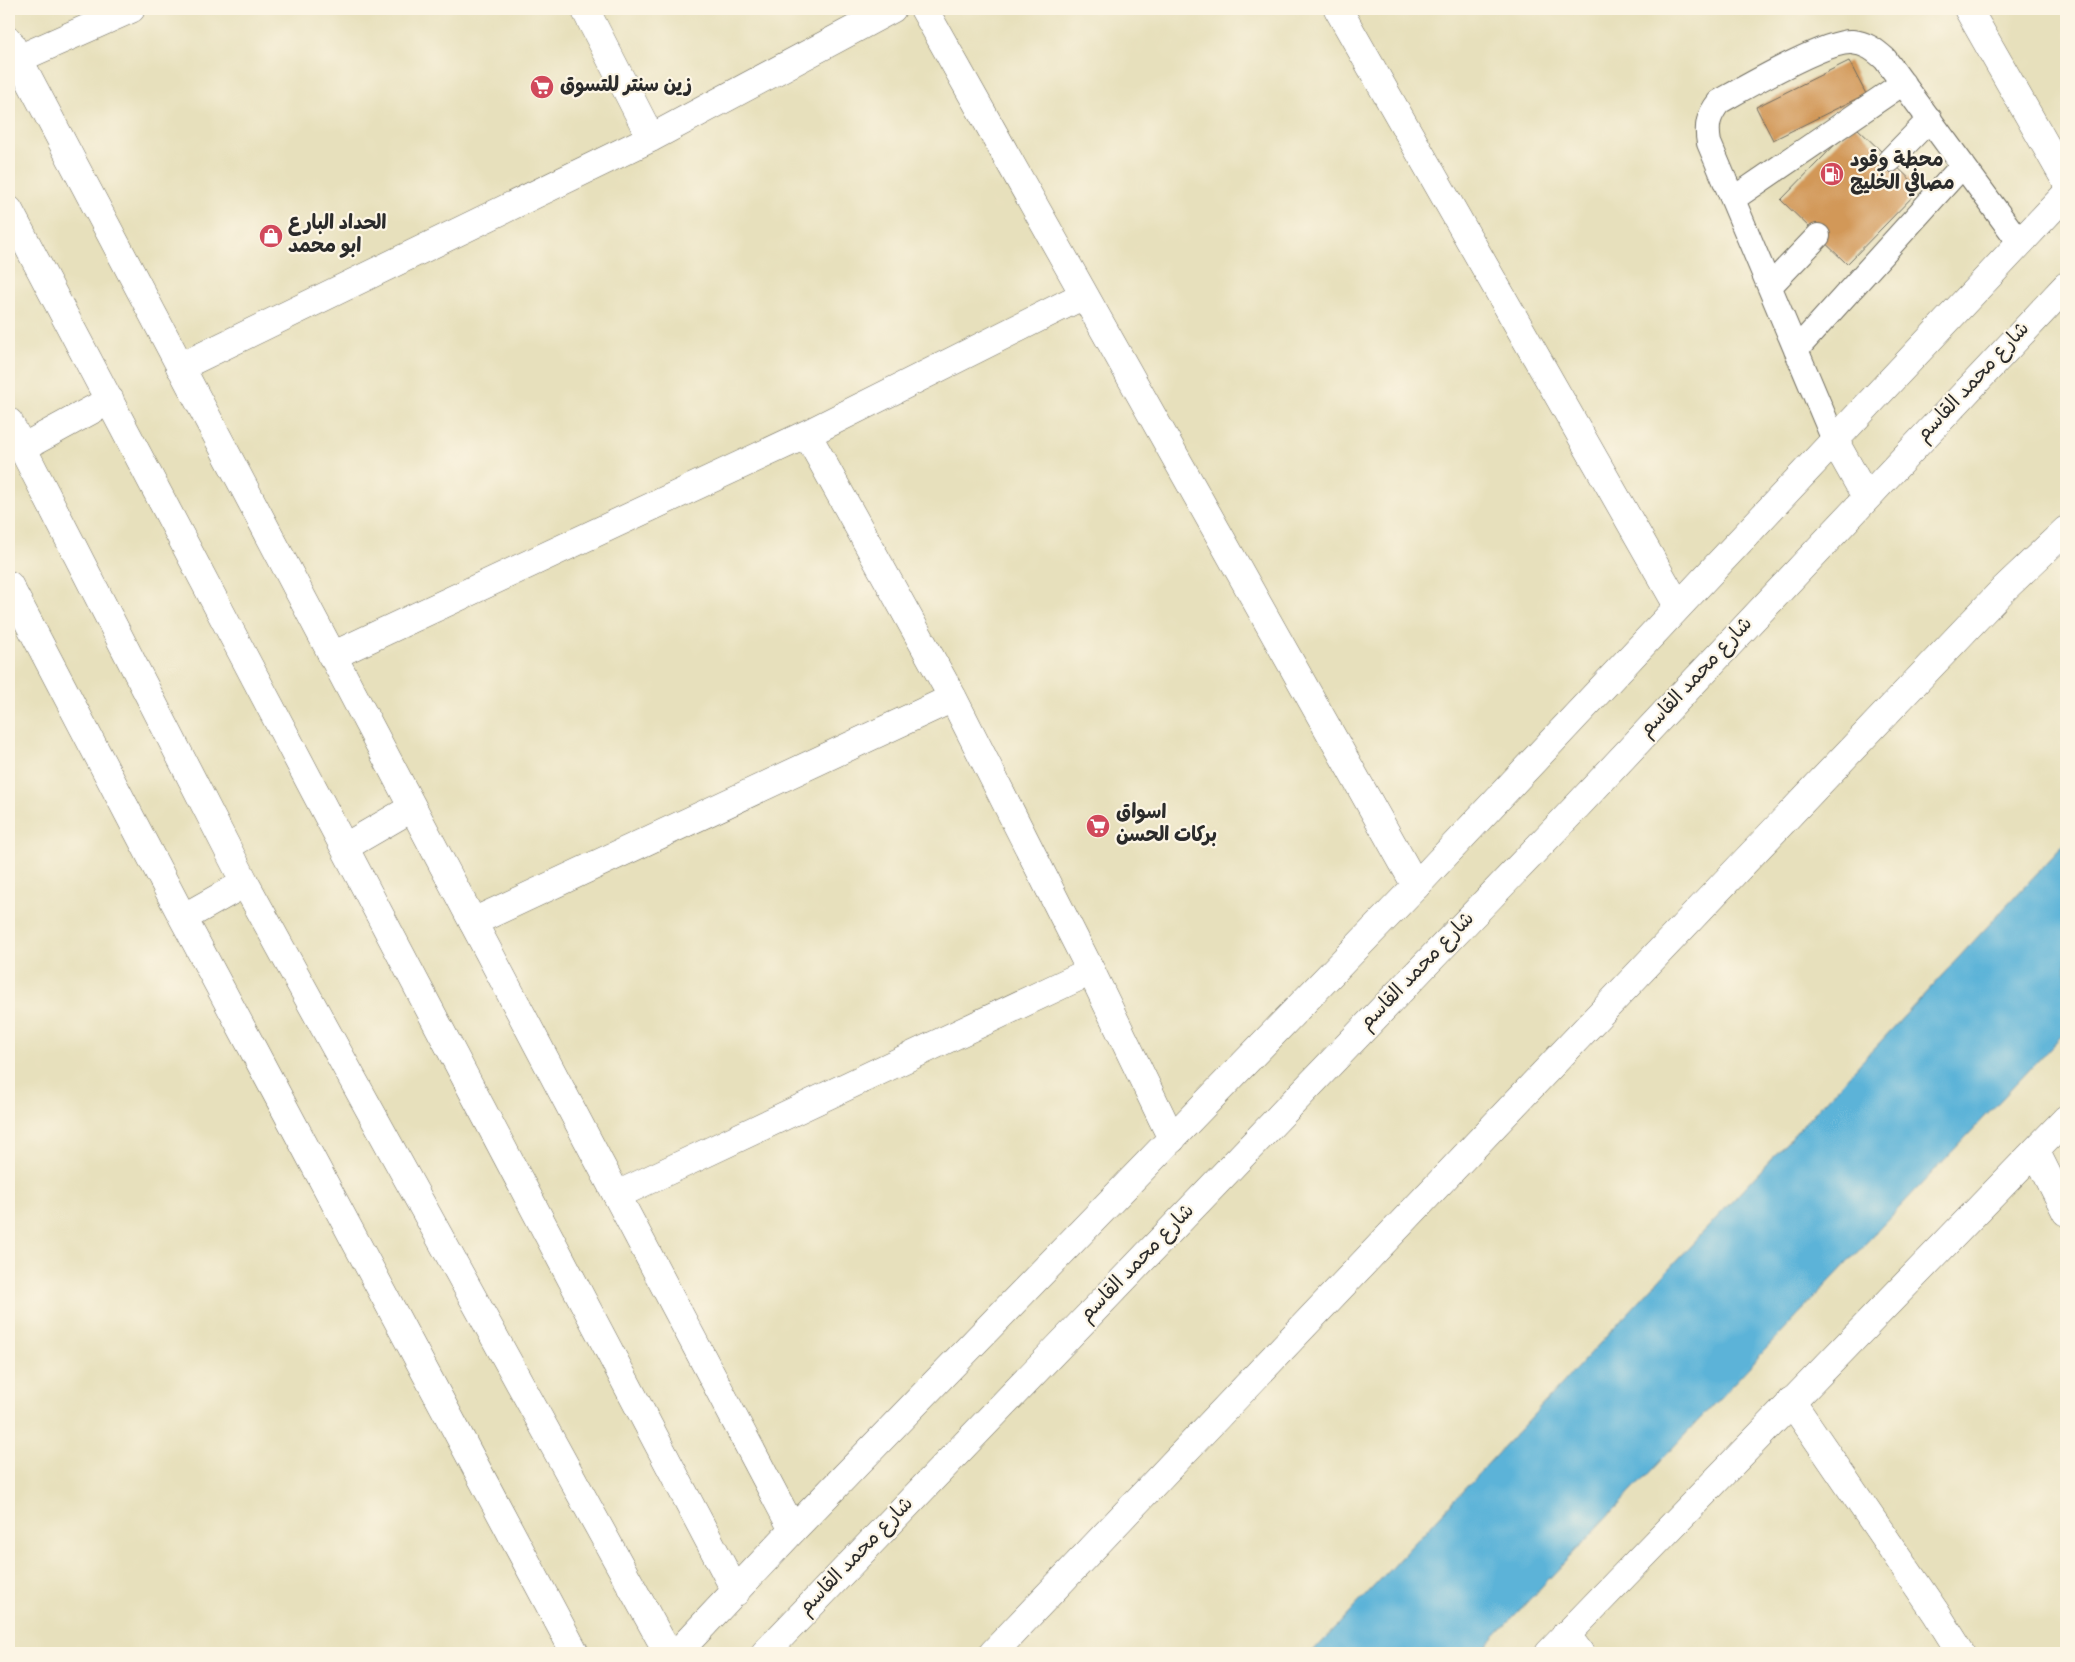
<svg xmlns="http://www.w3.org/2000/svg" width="2075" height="1662" font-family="Dekko,'Playpen Sans Arabic',sans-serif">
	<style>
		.water { fill: #5bb3d8; stroke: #436f82 }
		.building { fill: #d29859 }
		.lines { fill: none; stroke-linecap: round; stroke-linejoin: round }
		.lane-casing { stroke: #6d6a5e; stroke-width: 26 }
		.street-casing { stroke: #6d6a5e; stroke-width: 29 }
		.secondary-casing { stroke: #6d6a5e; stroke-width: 29 }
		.primary-casing { stroke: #6d6a5e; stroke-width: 29 }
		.lane { stroke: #fff; stroke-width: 24 }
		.street { stroke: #fff; stroke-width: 28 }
		.secondary { stroke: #fff; stroke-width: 28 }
		.primary { stroke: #fff; stroke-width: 28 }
		.labels { text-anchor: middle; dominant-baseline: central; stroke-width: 4.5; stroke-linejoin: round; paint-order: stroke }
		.poi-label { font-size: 20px; font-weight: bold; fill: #2b2b2b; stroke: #fcf5e5; text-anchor: start }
		.street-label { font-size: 20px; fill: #2b2b2b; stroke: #fcf5e5 }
	</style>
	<rect width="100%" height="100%" fill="#fcf5e5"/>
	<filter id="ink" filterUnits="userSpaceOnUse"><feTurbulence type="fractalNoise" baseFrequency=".02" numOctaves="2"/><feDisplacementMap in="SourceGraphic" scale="10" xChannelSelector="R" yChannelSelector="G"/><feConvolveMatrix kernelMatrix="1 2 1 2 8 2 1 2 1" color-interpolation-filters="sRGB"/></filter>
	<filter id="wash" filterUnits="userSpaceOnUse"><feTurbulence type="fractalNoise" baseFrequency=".0096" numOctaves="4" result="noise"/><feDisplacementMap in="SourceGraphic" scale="20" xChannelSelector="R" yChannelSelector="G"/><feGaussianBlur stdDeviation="1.12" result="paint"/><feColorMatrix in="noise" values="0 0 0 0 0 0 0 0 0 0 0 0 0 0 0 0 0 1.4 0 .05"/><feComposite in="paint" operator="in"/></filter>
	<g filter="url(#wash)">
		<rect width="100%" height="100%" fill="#e7e0bc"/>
		<path class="water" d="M2066 842V1031L1479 1653H1312Z"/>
		<g id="blocks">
			<path class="building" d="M1849 61 1866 94 1773 140 1756 107Z
				M1854 125 1920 189 1847 264 1781 200Z"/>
		</g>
	</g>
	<g filter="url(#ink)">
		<use href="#blocks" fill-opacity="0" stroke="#6d6a5e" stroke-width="1"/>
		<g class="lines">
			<g class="lane-casing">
				<path id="lane" d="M1890 160 1930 119
					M1733 199 1903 83
					M1770 286 1818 236
					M1796 350 1963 165
					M1834 440 1709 143C1706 126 1708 116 1719 102 1744 88 1827 40 1852 42 1866 43 1875 50 1885 59L2020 243"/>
			</g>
			<g class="street-casing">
				<path id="street" d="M585 9 651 138
					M924 9 1416 886
					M1338 9 1678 606
					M1968 9 2066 181
					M18 59 131 9
					M180 367 651 138 892 9
					M807 434 953 698 1091 971 1172 1139
					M332 656 807 434 1084 295
					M473 922 953 698
					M617 1195 1091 971
					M1791 1401 1936 1613 1961 1653
					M1566 1634 1580 1653"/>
			</g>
			<g class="secondary-casing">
				<path id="secondary" d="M9 41 793 1530
					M9 210 736 1592
					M9 422 245 883 668 1653
					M22 448 110 400
					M9 585 183 918 575 1653
					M345 847 412 808
					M183 918 245 883
					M2036 1152 2066 1212
					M677 1653 793 1530 1416 886 2066 194
					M1549 1653 2066 1119"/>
			</g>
			<g class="primary-casing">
				<path id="primary" d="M1834 440 1866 497
					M765 1653 1565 819 2066 286
					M993 1653 2004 589 2066 530"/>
			</g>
			<use href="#lane" class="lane"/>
			<use href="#street" class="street"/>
			<use href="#secondary" class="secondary"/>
			<use href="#primary" class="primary"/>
		</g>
	</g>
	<defs>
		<g id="supermarket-disc" transform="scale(1.25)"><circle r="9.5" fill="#d1495b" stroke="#fcf5e5"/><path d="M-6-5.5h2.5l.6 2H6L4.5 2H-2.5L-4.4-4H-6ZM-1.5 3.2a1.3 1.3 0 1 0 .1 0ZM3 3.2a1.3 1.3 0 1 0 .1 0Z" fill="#fff"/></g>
		<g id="fuel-disc" transform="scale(1.25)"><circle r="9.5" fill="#d1495b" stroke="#fcf5e5"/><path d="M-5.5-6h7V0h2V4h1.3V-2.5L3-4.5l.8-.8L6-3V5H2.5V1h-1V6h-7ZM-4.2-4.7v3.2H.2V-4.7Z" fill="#fff"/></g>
		<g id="shop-disc" transform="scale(1.25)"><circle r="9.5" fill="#d1495b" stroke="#fcf5e5"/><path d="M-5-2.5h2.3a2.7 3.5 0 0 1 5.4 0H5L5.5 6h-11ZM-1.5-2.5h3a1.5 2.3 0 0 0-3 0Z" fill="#fff"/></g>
	</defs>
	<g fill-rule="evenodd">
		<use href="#supermarket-disc" x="542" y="87"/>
		<use href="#fuel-disc" x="1832" y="174"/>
		<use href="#shop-disc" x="271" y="236"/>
		<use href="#supermarket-disc" x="1098" y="826"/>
	</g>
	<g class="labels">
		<g class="poi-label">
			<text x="560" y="87">زين سنتر للتسوق</text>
			<text x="1850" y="162">محطة وقود<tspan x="1850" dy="23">مصافي الخليج</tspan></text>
			<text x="288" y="225">الحداد البارع<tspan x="288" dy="23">ابو محمد</tspan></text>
			<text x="1116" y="814">اسواق<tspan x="1116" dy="23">بركات الحسن</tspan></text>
		</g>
		<g class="street-label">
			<text transform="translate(1974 383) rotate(-47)">شارع محمد القاسم</text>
			<text transform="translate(1697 678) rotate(-47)">شارع محمد القاسم</text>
			<text transform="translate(1418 972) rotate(-46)">شارع محمد القاسم</text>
			<text transform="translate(1138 1264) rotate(-46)">شارع محمد القاسم</text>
			<text transform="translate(857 1557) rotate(-46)">شارع محمد القاسم</text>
		</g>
	</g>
	<rect width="2075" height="1662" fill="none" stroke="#fcf5e5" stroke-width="30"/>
</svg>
